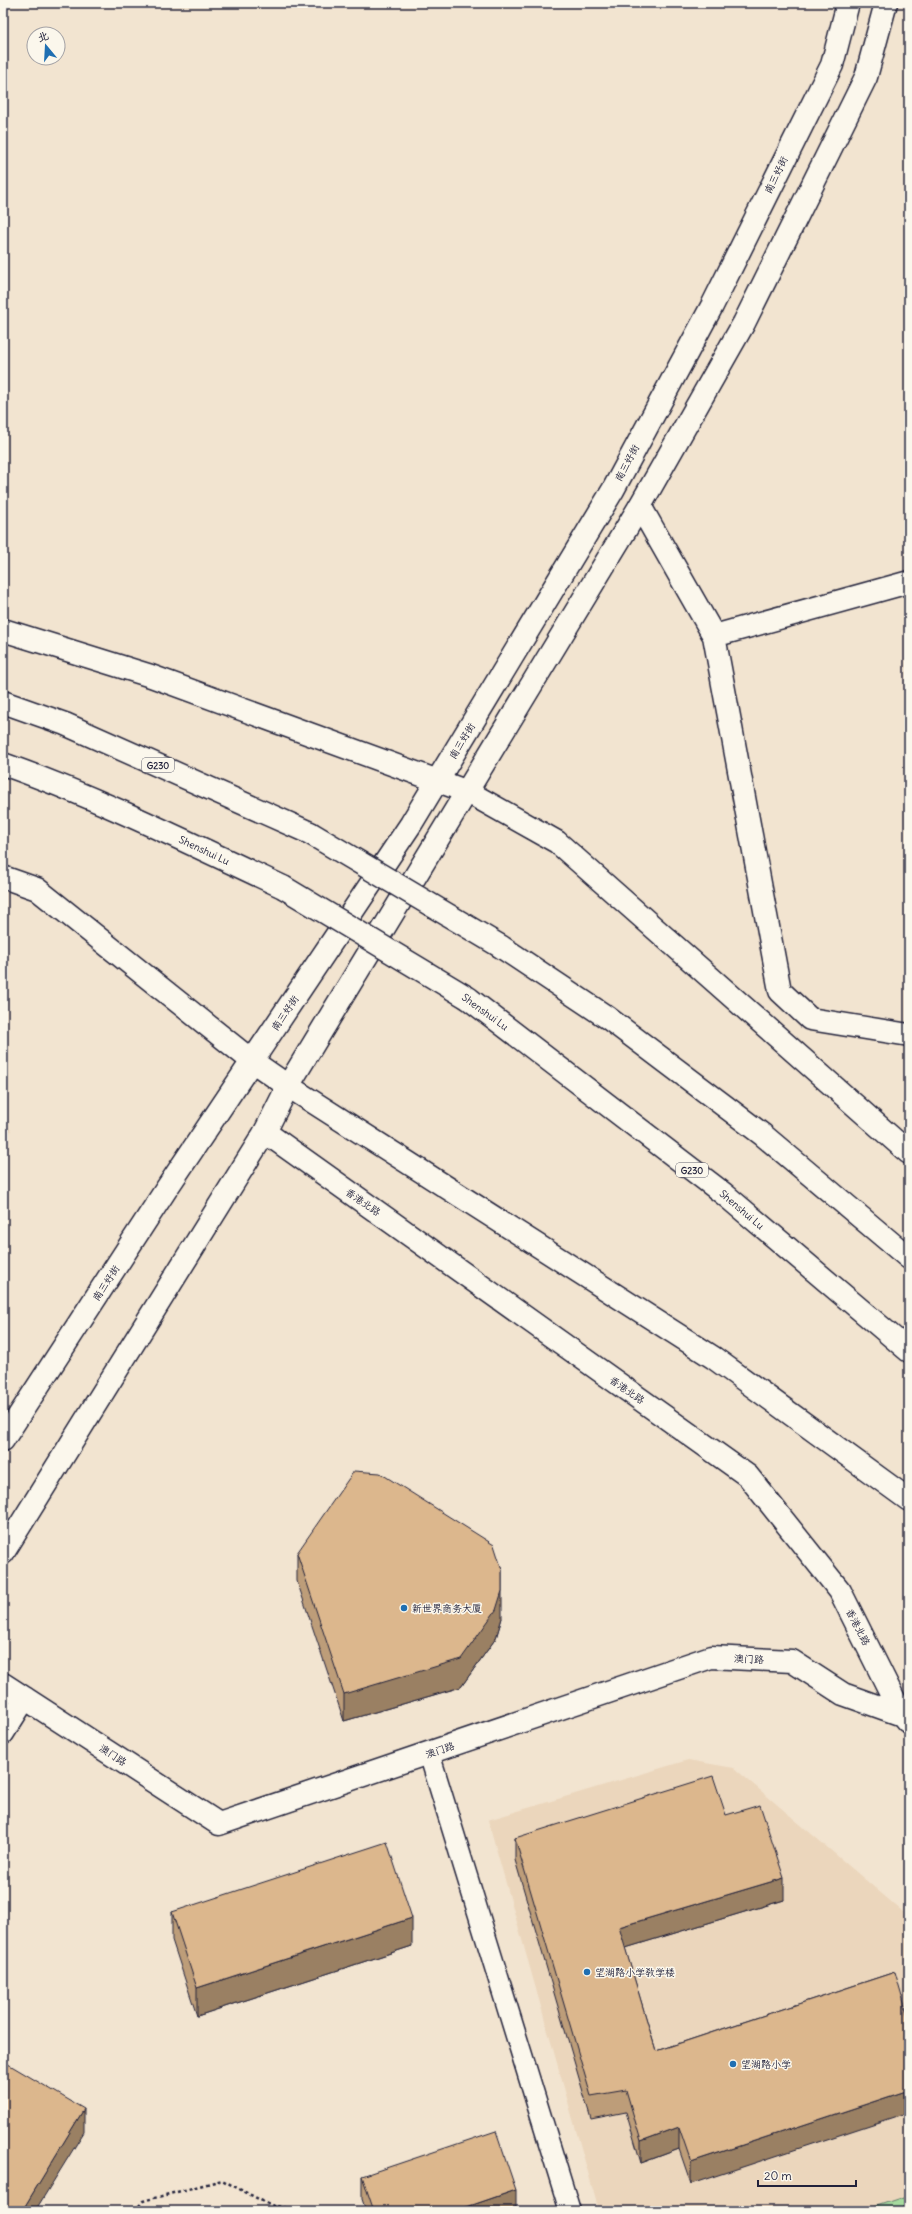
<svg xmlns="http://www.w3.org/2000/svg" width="912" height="2214" font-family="Delius,'LXGW WenKai TC',sans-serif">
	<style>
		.built { fill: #ebd6bc }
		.green { fill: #a6db9e; stroke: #647e6c }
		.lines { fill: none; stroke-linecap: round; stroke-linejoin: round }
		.lane-casing { stroke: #22223b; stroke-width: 23 }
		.street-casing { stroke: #22223b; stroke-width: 25 }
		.secondary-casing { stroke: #22223b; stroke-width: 25 }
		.highway-casing { stroke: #22223b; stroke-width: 25 }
		.path { stroke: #22223b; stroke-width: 2.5; stroke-dasharray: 3 3; stroke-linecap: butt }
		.lane { stroke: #fbf7ec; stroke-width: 20 }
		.street { stroke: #fbf7ec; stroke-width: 22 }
		.secondary { stroke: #fbf7ec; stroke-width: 22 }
		.highway { stroke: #fbf7ec; stroke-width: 22 }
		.highway-bridge-casing { stroke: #22223b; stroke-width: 25; stroke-linecap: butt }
		.highway-bridge { stroke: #fbf7ec; stroke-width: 22 }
		.wall { fill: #bd9d79; stroke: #22223b }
		.shaded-wall { fill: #9a8063; stroke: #22223b }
		.building { fill: #dcb78d; stroke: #22223b }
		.poi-dot { fill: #1f6fb2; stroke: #fbf7ec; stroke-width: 1.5 }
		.labels { text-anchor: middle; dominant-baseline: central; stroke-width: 3; stroke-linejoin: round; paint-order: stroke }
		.shield { fill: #fbf7ec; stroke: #636270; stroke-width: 1 }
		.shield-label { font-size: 9px; font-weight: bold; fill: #22223b }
		.street-label { font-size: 10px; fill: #22223b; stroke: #fbf7ec }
		.poi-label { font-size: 10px; fill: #22223b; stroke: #fbf7ec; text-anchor: start }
	</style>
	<rect width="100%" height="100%" fill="#f2e4d0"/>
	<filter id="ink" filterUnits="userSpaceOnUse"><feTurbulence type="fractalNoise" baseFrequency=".025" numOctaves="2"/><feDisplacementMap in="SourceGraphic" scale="8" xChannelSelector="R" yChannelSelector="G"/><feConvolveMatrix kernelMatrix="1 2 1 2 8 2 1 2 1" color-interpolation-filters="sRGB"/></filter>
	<g filter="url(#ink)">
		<path class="built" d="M3 1124 11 1130 3 1143Z
			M688 1760 734 1768 909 1917V2211H599L488 1820Z"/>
		<path class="green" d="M909 2195V2211H862Z"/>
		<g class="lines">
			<g class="lane-casing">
				<path id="lane" d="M429 1753 570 2211"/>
			</g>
			<g class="street-casing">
				<path id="street" d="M640 506 714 636 780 991 810 1019 909 1035
					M714 636 909 582
					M265 1132 748 1476 840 1591 902 1715 907 1721
					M3 1684 219 1824 711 1657 792 1661 843 1694 902 1715
					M3 1733 25 1698"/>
			</g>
			<g class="secondary-casing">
				<path id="secondary" d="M3 1440 167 1188 411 824 613 490 712 306 832 65 848 3
					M3 1553 265 1132 288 1086 640 506 744 323 866 77 886 3"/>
			</g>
			<g class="highway-casing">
				<g id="highway">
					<path d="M3 630 151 676 468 792 557 842 909 1153"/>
					<path d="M3 702 65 724 310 833"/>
					<path id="s1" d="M3 764C99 798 191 844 283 887"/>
					<path d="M3 877 37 889 252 1061 288 1086 714 1358 909 1500"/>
					<path d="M500 946 608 1018 763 1135 909 1258"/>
					<path id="s2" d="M468 998 724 1194 909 1351"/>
				</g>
			</g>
			<path class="path" d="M135 2211 143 2201 222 2180 270 2205 303 2211"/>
			<use href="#lane" class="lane"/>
			<use href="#street" class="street"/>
			<use href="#secondary" class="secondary"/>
			<use href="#highway" class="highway"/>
			<g class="highway-bridge-casing">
				<path id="highway-bridge" d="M310 833 500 946
					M283 887 468 998"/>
			</g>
			<use href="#highway-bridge" class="highway-bridge"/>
		</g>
		<path class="wall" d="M297 1553 502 1618 496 1638 461 1687 344 1721 297 1581Z
			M726 1815 784 1900 625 1948 656 2051 895 1972 691 2184 679 2149 641 2163 626 2112 591 2119 515 1860V1838Z
			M172 1912 412 1946 197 2016 172 1940Z
			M362 2176 516 2211H366L362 2199Z"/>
		<path class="shaded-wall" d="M502 1570V1618L496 1638 461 1687 344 1721V1694Z
			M784 1878V1900L619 1950V1927Z
			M412 1918V1946L197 2016V1988Z
			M909 2090V2112L691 2184V2162Z
			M84 2109V2132L35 2211H22Z
			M679 2127V2149L641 2163V2141Z
			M516 2190V2211H455Z"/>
		<path class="building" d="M354 1471 380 1473 494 1545 502 1570V1591L496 1610 461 1659 344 1694 297 1553Z
			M713 1776 726 1815 760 1805 784 1878 619 1927 656 2051 895 1972 909 2020V2090L691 2162 679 2127 641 2141 626 2090 591 2096 515 1838Z
			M387 1842 412 1918 197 1988 172 1912Z
			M3 2061 84 2109 22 2211H3Z
			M496 2131 516 2190 455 2211H374L362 2176Z"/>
	</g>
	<g class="poi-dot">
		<circle cx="404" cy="1608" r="4"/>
		<circle cx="587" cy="1972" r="4"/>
		<circle cx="733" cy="2064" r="4"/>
	</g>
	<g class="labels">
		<g class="shield">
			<rect x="142" y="758" width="32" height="14" rx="3"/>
			<rect x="676" y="1163" width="32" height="14" rx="3"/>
		</g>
		<g class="shield-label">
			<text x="158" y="765">G230</text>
			<text x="692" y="1170">G230</text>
		</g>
		<g class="street-label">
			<text transform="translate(776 175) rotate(-64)">南三好街</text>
			<text transform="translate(627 463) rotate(-62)">南三好街</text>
			<text transform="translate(462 741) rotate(-59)">南三好街</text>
			<text stroke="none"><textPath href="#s1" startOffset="219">Shenshui Lu</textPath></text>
			<text transform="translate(485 1012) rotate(36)">Shenshui Lu</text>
			<text transform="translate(285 1013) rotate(-56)">南三好街</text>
			<text transform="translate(363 1202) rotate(35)">香港北路</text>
			<text stroke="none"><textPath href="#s2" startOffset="346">Shenshui Lu</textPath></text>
			<text transform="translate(106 1283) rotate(-57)">南三好街</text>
			<text transform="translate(627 1390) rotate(35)">香港北路</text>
			<text transform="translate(858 1627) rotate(63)">香港北路</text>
			<text transform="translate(749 1659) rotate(3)">澳门路</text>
			<text transform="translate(440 1750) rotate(-19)">澳门路</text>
			<text transform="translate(113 1755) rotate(33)">澳门路</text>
		</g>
		<g class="poi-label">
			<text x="412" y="1608">新世界商务大厦</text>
			<text x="595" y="1972">望湖路小学教学楼</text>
			<text x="741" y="2064">望湖路小学</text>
		</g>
	</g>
	<rect width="912" height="2214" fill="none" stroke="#fbf7ec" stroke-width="16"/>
	<rect x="8" y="8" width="896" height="2198" fill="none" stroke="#22223b" stroke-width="1.5" filter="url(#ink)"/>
	<g transform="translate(46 46) rotate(342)"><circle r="19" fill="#fbf7ec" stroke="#a4a2a5"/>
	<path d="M0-3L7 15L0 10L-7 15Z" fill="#1f6fb2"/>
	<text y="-6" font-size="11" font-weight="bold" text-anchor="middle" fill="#22223b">北</text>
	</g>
	<path d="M758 2180v6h98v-6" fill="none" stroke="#22223b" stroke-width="2"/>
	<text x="764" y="2180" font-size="12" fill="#22223b" stroke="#fbf7ec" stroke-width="3" paint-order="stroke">20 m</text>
</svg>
